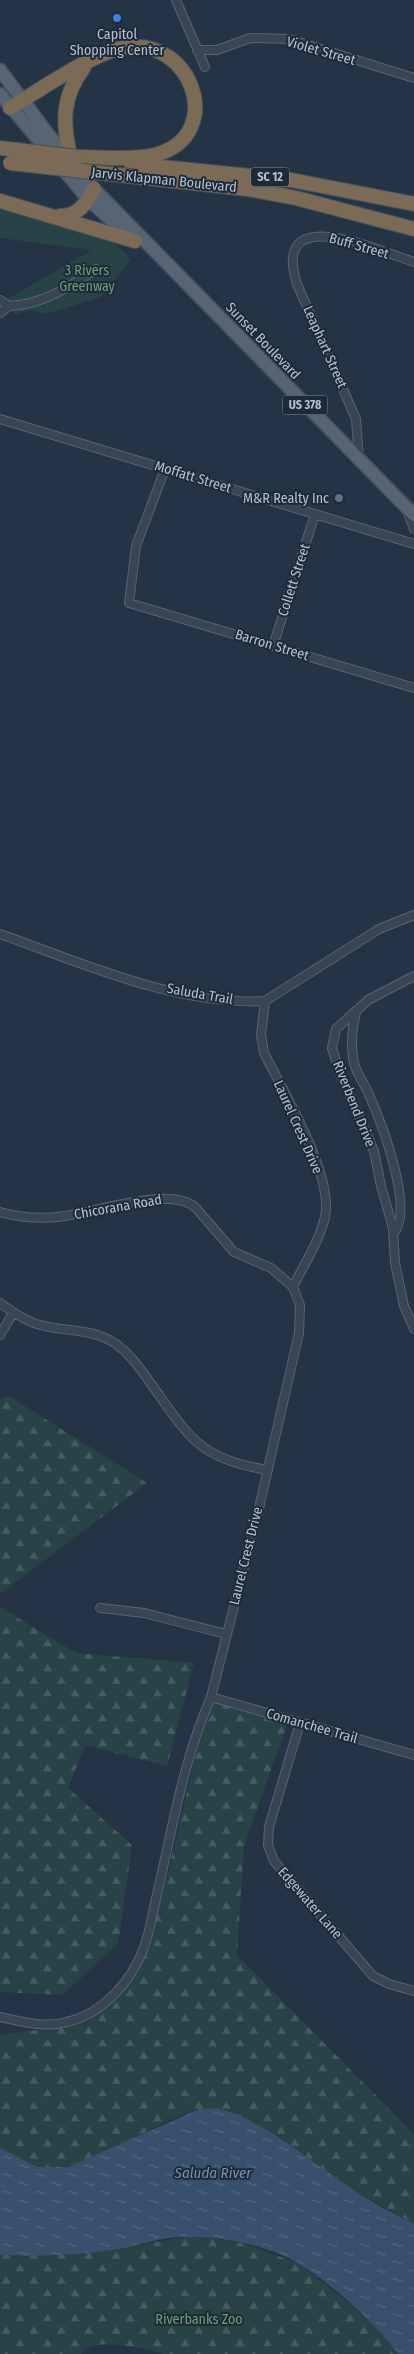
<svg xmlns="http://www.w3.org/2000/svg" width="414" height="2354" font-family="'Fira Sans Condensed',sans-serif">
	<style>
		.green { fill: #274345 }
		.forest { fill: url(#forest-firs) }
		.water { fill: url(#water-ripples) }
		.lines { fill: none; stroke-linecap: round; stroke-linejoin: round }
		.street-casing { stroke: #576370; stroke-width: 10 }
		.primary-casing { stroke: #46515f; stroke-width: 15 }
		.highway-casing { stroke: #44505d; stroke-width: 16 }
		.street { stroke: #394553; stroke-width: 8 }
		.primary { stroke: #576473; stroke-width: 12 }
		.highway { stroke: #7a6a56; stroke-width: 14 }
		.highway-bridge-casing { stroke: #44505d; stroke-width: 16; stroke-linecap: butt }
		.highway-bridge { stroke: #7a6a56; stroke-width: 14 }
		.shop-dot { fill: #3f7fe0; stroke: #1e2a38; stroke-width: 2 }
		.service-dot { fill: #5c6f8a; stroke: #1e2a38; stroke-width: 2 }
		.labels { text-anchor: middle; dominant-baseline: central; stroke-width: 4; stroke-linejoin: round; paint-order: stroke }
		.shield { fill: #1e2a38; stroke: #8893a0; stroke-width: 1 }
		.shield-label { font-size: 12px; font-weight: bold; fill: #b6c0cd }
		.poi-label { font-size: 14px; fill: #b6c0cd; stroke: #1e2a38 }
		.street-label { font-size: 14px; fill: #b6c0cd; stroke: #1e2a38 }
		.park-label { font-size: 14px; fill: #6c9f75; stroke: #1e2a38 }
		.water-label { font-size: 15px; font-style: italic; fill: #7492b2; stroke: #1e2a38 }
	</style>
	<defs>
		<pattern id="forest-firs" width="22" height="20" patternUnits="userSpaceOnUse" patternTransform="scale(1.25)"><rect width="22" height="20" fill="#274345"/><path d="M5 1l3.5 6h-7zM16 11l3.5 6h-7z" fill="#445c5f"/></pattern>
		<pattern id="water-ripples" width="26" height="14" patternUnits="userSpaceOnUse" patternTransform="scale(1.25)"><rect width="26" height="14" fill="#37506c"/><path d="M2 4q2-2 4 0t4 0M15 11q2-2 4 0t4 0" fill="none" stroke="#526780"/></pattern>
	</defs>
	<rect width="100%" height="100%" fill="#253444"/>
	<path class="green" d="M0 207 107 235 131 259 101 297 46 314 30 310 16 314 4 301 92 250 0 238Z"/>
	<path class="forest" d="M9 1396 147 1483 0 1594V1400Z
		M0 1607 76 1653 194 1663 167 1766 85 1745 68 1788 132 1845 118 1944 62 1995 0 1992Z
		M210 1694 289 1720 244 1845 237 1955 414 2134V2224L350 2188 279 2137 210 2108C154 2114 93 2177 38 2167 25 2165 11 2155 0 2148V2035L74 2025 131 1974 168 1872Z
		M202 2236 246 2244 300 2264 354 2307 380 2332 398 2354H162C145 2348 90 2336 81 2354H0V2255C41 2256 82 2254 123 2248 150 2244 174 2237 202 2236Z"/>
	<path class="water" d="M218 2108C267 2122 306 2158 348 2186 368 2200 392 2213 414 2224V2354H398C375 2323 334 2286 301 2265 271 2245 216 2235 180 2237 161 2238 143 2244 125 2248 84 2255 41 2257 0 2255V2148L37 2167H68L199 2109Z"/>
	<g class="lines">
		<g class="street-casing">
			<path id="street" d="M176 0 205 67
				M197 50H217L250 38 289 39 414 78
				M0 300 9 306
				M9 306C42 305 69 287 96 269
				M0 313 9 306
				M0 419 414 544
				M359 459 356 419 297 284C270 200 379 251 414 262
				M165 469 136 546 129 603 414 688
				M407 510 414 529
				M273 646 315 514
				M0 934C82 963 177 1006 265 1001L379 929 414 915
				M414 976 368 1000 336 1029 332 1048 339 1071 374 1151 381 1186 393 1228 395 1263 404 1306 414 1329
				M356 1012C352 1029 350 1049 355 1066 358 1076 366 1086 370 1097 382 1124 414 1208 394 1233
				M0 1212C19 1217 37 1219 57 1217 92 1214 167 1185 195 1207L234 1252 271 1268 293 1287
				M0 1303C12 1312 25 1321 40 1325 66 1332 93 1328 116 1344 130 1354 139 1367 149 1381 188 1435 197 1459 268 1470
				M0 1335 13 1313
				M100 1608 144 1613 226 1634
				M211 1697 414 1755
				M300 1723 269 1827 268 1845 274 1861 373 1976 389 1984 414 1991
				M0 2017C22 2022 45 2028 67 2022 98 2015 123 1990 137 1963 149 1941 152 1914 158 1890 173 1825 184 1758 211 1697L259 1508 299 1333 300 1305 293 1287C304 1264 319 1242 325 1217 334 1175 283 1091 264 1053L261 1035 265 1001"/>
		</g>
		<g class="primary-casing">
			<path id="primary" d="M0 70 48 134 94 189 414 515
				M0 94 88 199 132 239"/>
		</g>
		<g class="highway-casing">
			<path id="highway" d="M10 108C40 90 95 51 127 47 192 39 224 131 161 153 139 161 102 157 78 157
				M71 163C64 124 59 101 84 67
				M131 164 291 180 414 204
				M138 177 248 189 296 198 414 229
				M0 201 135 241
				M60 216C78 216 86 204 94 189"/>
		</g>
		<use href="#street" class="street"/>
		<use href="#primary" class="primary"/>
		<use href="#highway" class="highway"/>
		<g class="highway-bridge-casing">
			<path id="highway-bridge" d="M0 148 78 157
				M10 163 138 177"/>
		</g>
		<use href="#highway-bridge" class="highway-bridge"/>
	</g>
	<circle class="shop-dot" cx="117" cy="18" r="5"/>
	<circle class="service-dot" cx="339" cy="498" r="5"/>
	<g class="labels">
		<g class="shield">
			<rect x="251" y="167.5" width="38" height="19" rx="4"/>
			<rect x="282.5" y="395.5" width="45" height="19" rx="4"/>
		</g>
		<g class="shield-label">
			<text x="270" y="177">SC 12</text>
			<text x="305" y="405">US 378</text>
		</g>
		<g class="poi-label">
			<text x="117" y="34">Capitol<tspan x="117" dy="16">Shopping Center</tspan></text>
			<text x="329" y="498" text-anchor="end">M&amp;R Realty Inc</text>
		</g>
		<g class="street-label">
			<text transform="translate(321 51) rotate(16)">Violet Street</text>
			<text transform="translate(164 180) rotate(6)">Jarvis Klapman Boulevard</text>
			<text transform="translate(359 246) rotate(16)">Buff Street</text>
			<text transform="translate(263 341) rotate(46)">Sunset Boulevard</text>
			<text transform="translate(325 347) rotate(66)">Leaphart Street</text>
			<text transform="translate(193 477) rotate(17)">Moffatt Street</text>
			<text transform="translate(294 580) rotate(-72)">Collett Street</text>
			<text transform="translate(272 645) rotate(17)">Barron Street</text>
			<text transform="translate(200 994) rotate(10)">Saluda Trail</text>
			<text transform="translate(354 1104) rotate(68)">Riverbend Drive</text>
			<text transform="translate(298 1127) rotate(66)">Laurel Crest Drive</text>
			<text transform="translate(118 1207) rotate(-10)">Chicorana Road</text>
			<text transform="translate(246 1556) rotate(-76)">Laurel Crest Drive</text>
			<text transform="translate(312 1726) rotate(16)">Comanchee Trail</text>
			<text transform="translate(310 1903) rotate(49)">Edgewater Lane</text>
		</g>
		<g class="park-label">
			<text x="87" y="270">3 Rivers<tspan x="87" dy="16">Greenway</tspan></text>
			<text x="199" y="2319">Riverbanks Zoo</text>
		</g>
		<g class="water-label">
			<text x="213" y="2173">Saluda River</text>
		</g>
	</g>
</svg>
